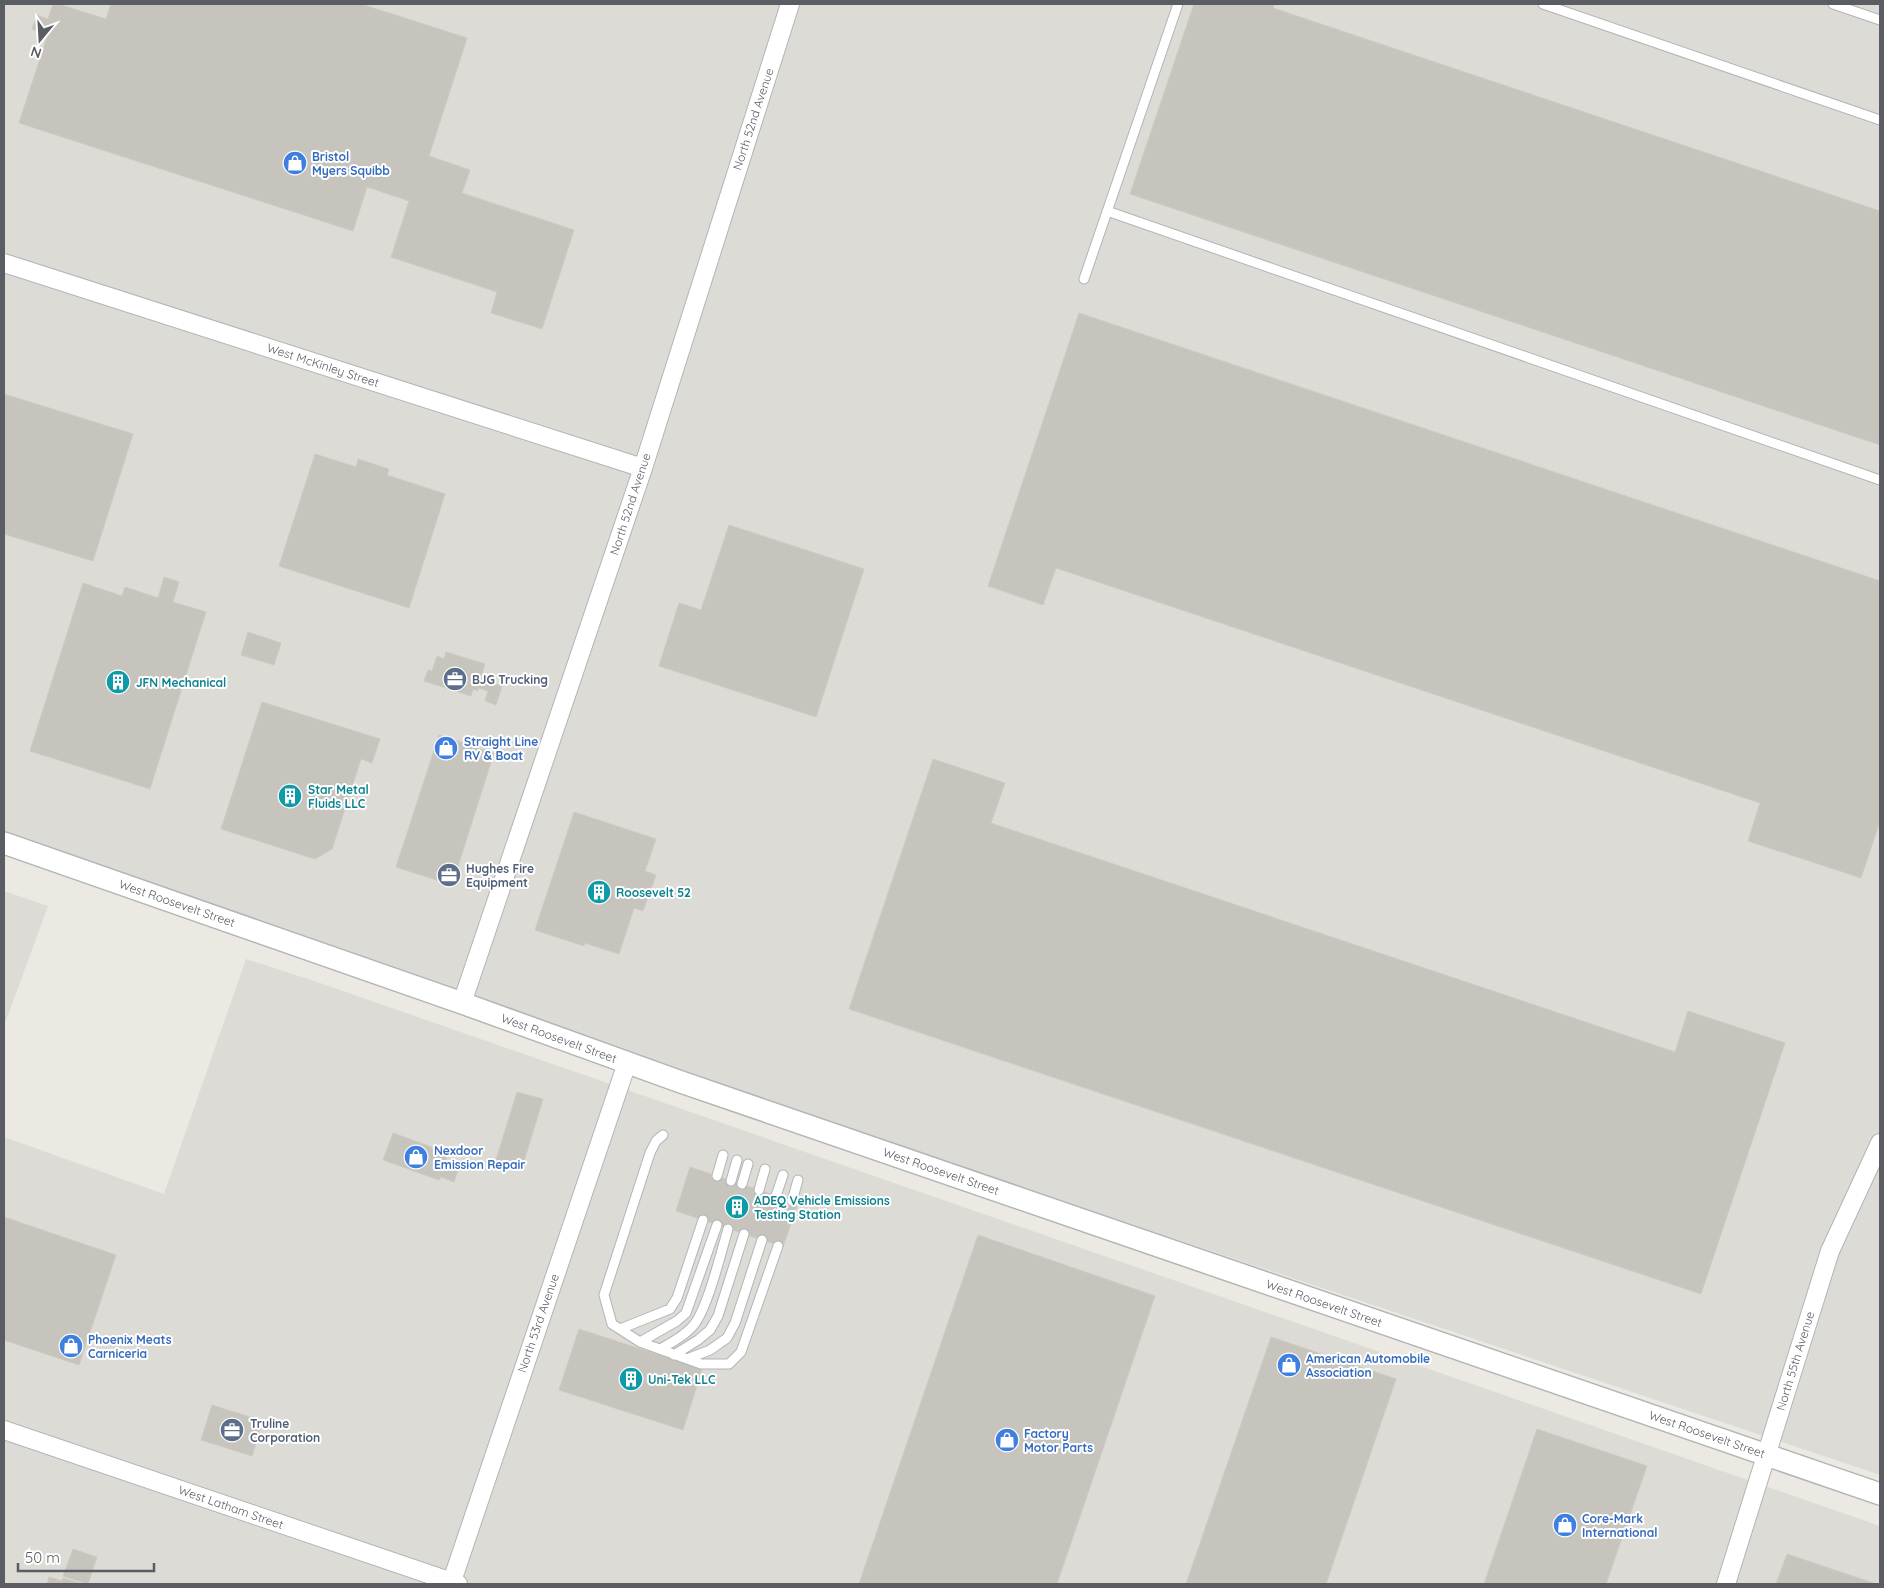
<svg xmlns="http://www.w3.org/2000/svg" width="1884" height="1588" font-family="Quicksand,sans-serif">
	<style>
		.industrial { fill: #dddbd6 }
		.building { fill: #c7c4be; stroke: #cfcac1 }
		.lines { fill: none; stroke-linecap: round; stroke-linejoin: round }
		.service-casing { stroke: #b2b4b8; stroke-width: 11 }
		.minor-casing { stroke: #b2b4b8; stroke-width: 20 }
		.tertiary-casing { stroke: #b2b4b8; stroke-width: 24 }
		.service { stroke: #fff; stroke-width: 9 }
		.minor { stroke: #fff; stroke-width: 18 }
		.tertiary { stroke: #fff; stroke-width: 21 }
		.labels { text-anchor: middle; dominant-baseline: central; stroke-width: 4; stroke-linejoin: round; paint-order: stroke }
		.street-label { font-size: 12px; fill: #5a5d61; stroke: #fff }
		.shop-label { font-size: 12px; font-weight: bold; fill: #366cbe; stroke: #fff; text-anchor: start }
		.service-label { font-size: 12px; font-weight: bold; fill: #4e5e75; stroke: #fff; text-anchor: start }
		.culture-label { font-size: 12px; font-weight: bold; fill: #0d838f; stroke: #fff; text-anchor: start }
	</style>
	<rect width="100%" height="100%" fill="#ebe9e1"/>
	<path class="industrial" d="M6 4H1880V1475L773 1104 4 843V12Z
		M4 891 48 906 4 1026Z
		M246 959 317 982 1880 1526V1584H4V1137L164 1194Z"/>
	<path class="building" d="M53 4H58L106 19 111 4H361L467 38 429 156 470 170 462 193 574 230 542 329 491 313 497 292 391 257 409 201 367 187 353 231 19 123 48 34 32 29 37 15 48 19Z
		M1194 4H1274L1273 8 1880 211V445L1130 194Z
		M1079 313 1880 581V821L1861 878 1748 841 1760 803 1056 568 1043 605 988 586Z
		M4 394 133 434 93 561 4 534Z
		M315 454 356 467 358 459 389 469 387 475 445 494 409 608 279 566Z
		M729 525 864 569 816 717 659 666 679 603 701 610Z
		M164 577 179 582 173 602 206 612 150 789 30 751 83 583 122 596 125 587 158 598Z
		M248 632 281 643 274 665 241 655Z
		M446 652 485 664 481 677 491 680 490 683 502 686 496 705 485 701 488 691 478 688V691L473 689 471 696 424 681 428 670 432 671 437 656 444 659Z
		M262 702 380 739 372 763 361 759 332 849 315 859 221 829Z
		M439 735 494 753 452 885 396 867Z
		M933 759 1005 783 991 823 1675 1052 1688 1011 1785 1043 1701 1294 849 1009Z
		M574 812 656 839 645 871 656 875 643 911 634 908 619 954 585 943 584 946 535 930Z
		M517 1092 543 1099 521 1171 495 1163Z
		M393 1133 448 1153 444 1165 458 1170 454 1182 441 1177 439 1180 383 1160Z
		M690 1167 798 1203 783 1247 676 1211Z
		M4 1217 116 1255 79 1365 4 1340Z
		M978 1235 1155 1296 1057 1584H859Z
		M579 1329 702 1369 683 1430 559 1390Z
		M1271 1337 1396 1379 1326 1584H1186Z
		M212 1405 263 1421 252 1456 201 1440Z
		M1537 1429 1647 1466 1606 1584H1484Z
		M73 1549 97 1557 88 1584 63 1576Z
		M1787 1554 1876 1584H1776Z
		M49 1577 62 1581 63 1578 79 1583 78 1584H47Z"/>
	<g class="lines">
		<g class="service-casing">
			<path id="service" d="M1543 4 1880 120
				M1833 4 1880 20
				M1107 211 1880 480
				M1084 279 1178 4
				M663 1135 656 1141 650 1153 604 1295 612 1324 640 1342 701 1364H729L741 1352 778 1246
				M717 1176 723 1155
				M731 1181 737 1160
				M742 1184 748 1164
				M759 1190 765 1169
				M776 1196 783 1175
				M792 1201 798 1180
				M620 1329 670 1309 677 1298 703 1220
				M640 1342 677 1321 686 1313 717 1225
				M660 1349C671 1343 683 1337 692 1327 707 1312 721 1252 728 1229
				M674 1355 698 1340 710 1330 718 1316 744 1234
				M687 1359 710 1350 727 1338 735 1323 762 1240"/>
		</g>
		<g class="minor-casing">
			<path id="minor" d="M4 263 643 468
				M462 1003 643 468 790 4
				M4 1430 458 1584
				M451 1584 627 1063
				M1726 1584 1830 1251 1880 1143"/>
		</g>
		<g class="tertiary-casing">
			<path id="tertiary" d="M4 843 462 1003 681 1082 1880 1494"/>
		</g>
		<use href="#service" class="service"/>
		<use href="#minor" class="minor"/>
		<use href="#tertiary" class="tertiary"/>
	</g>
	<defs>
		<g id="shop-disc" transform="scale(1.25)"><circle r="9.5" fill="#3f7fe0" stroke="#fff"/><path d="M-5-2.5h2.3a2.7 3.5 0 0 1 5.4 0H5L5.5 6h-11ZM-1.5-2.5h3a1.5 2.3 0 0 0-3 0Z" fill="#fff"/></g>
		<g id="office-disc" transform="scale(1.25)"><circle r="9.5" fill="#5c6f8a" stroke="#fff"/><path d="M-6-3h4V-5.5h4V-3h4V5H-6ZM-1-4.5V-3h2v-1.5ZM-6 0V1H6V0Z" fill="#fff"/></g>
		<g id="building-disc" transform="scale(1.25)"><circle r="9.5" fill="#0f9aa8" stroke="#fff"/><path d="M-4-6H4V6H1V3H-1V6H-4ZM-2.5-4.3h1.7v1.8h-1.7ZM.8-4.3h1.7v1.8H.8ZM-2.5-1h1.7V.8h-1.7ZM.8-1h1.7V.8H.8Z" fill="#fff"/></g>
	</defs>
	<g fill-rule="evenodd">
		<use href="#shop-disc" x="295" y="163"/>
		<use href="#office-disc" x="455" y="679"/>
		<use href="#building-disc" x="118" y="682"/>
		<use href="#shop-disc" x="446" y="748"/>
		<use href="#building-disc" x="290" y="796"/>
		<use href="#office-disc" x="449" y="875"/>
		<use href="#building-disc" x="599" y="892"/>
		<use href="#shop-disc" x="416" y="1157"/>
		<use href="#building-disc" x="737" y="1207"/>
		<use href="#shop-disc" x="71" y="1346"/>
		<use href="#shop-disc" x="1289" y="1365"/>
		<use href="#building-disc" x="631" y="1379"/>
		<use href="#office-disc" x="232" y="1430"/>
		<use href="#shop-disc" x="1007" y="1440"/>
		<use href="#shop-disc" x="1565" y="1525"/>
	</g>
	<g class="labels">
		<g class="street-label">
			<text transform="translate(753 119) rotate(-72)">North 52nd Avenue</text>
			<text transform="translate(323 365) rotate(18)">West McKinley Street</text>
			<text transform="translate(630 504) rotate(-72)">North 52nd Avenue</text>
			<text transform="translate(177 903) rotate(19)">West Roosevelt Street</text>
			<text transform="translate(559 1038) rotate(20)">West Roosevelt Street</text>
			<text transform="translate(941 1171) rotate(19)">West Roosevelt Street</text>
			<text transform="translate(1324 1303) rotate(19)">West Roosevelt Street</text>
			<text transform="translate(538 1323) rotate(-71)">North 53rd Avenue</text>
			<text transform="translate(1795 1361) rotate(-73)">North 55th Avenue</text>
			<text transform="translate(1707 1434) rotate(19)">West Roosevelt Street</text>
			<text transform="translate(231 1507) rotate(19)">West Latham Street</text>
		</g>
		<g class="shop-label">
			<text x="312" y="156">Bristol<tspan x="312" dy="14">Myers Squibb</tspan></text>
			<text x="464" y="741">Straight Line<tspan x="464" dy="14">RV &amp; Boat</tspan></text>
			<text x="434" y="1150">Nexdoor<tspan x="434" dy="14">Emission Repair</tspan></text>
			<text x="88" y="1339">Phoenix Meats<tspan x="88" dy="14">Carniceria</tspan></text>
			<text x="1306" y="1358">American Automobile<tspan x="1306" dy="14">Association</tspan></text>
			<text x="1024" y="1433">Factory<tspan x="1024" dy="14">Motor Parts</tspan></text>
			<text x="1582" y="1518">Core-Mark<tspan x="1582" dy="14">International</tspan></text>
		</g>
		<g class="service-label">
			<text x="472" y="679">BJG Trucking</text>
			<text x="466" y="868">Hughes Fire<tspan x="466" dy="14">Equipment</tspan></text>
			<text x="250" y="1423">Truline<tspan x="250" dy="14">Corporation</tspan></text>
		</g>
		<g class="culture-label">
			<text x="136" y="682">JFN Mechanical</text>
			<text x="308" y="789">Star Metal<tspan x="308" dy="14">Fluids LLC</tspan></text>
			<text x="616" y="892">Roosevelt 52</text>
			<text x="754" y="1200">ADEQ Vehicle Emissions<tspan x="754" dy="14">Testing Station</tspan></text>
			<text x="648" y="1379">Uni-Tek LLC</text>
		</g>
	</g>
	<rect width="1884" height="1588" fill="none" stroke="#5a5d61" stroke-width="10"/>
	<g transform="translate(40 40) rotate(198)" stroke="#ffffff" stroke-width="4" paint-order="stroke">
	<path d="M0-4L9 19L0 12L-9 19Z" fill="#5a5d61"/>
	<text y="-8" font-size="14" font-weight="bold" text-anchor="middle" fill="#5a5d61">N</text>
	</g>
	<path d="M18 1563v8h136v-8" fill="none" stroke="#5a5d61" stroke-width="2.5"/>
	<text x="25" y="1563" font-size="15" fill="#5a5d61" stroke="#ffffff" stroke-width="4" paint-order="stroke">50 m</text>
</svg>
